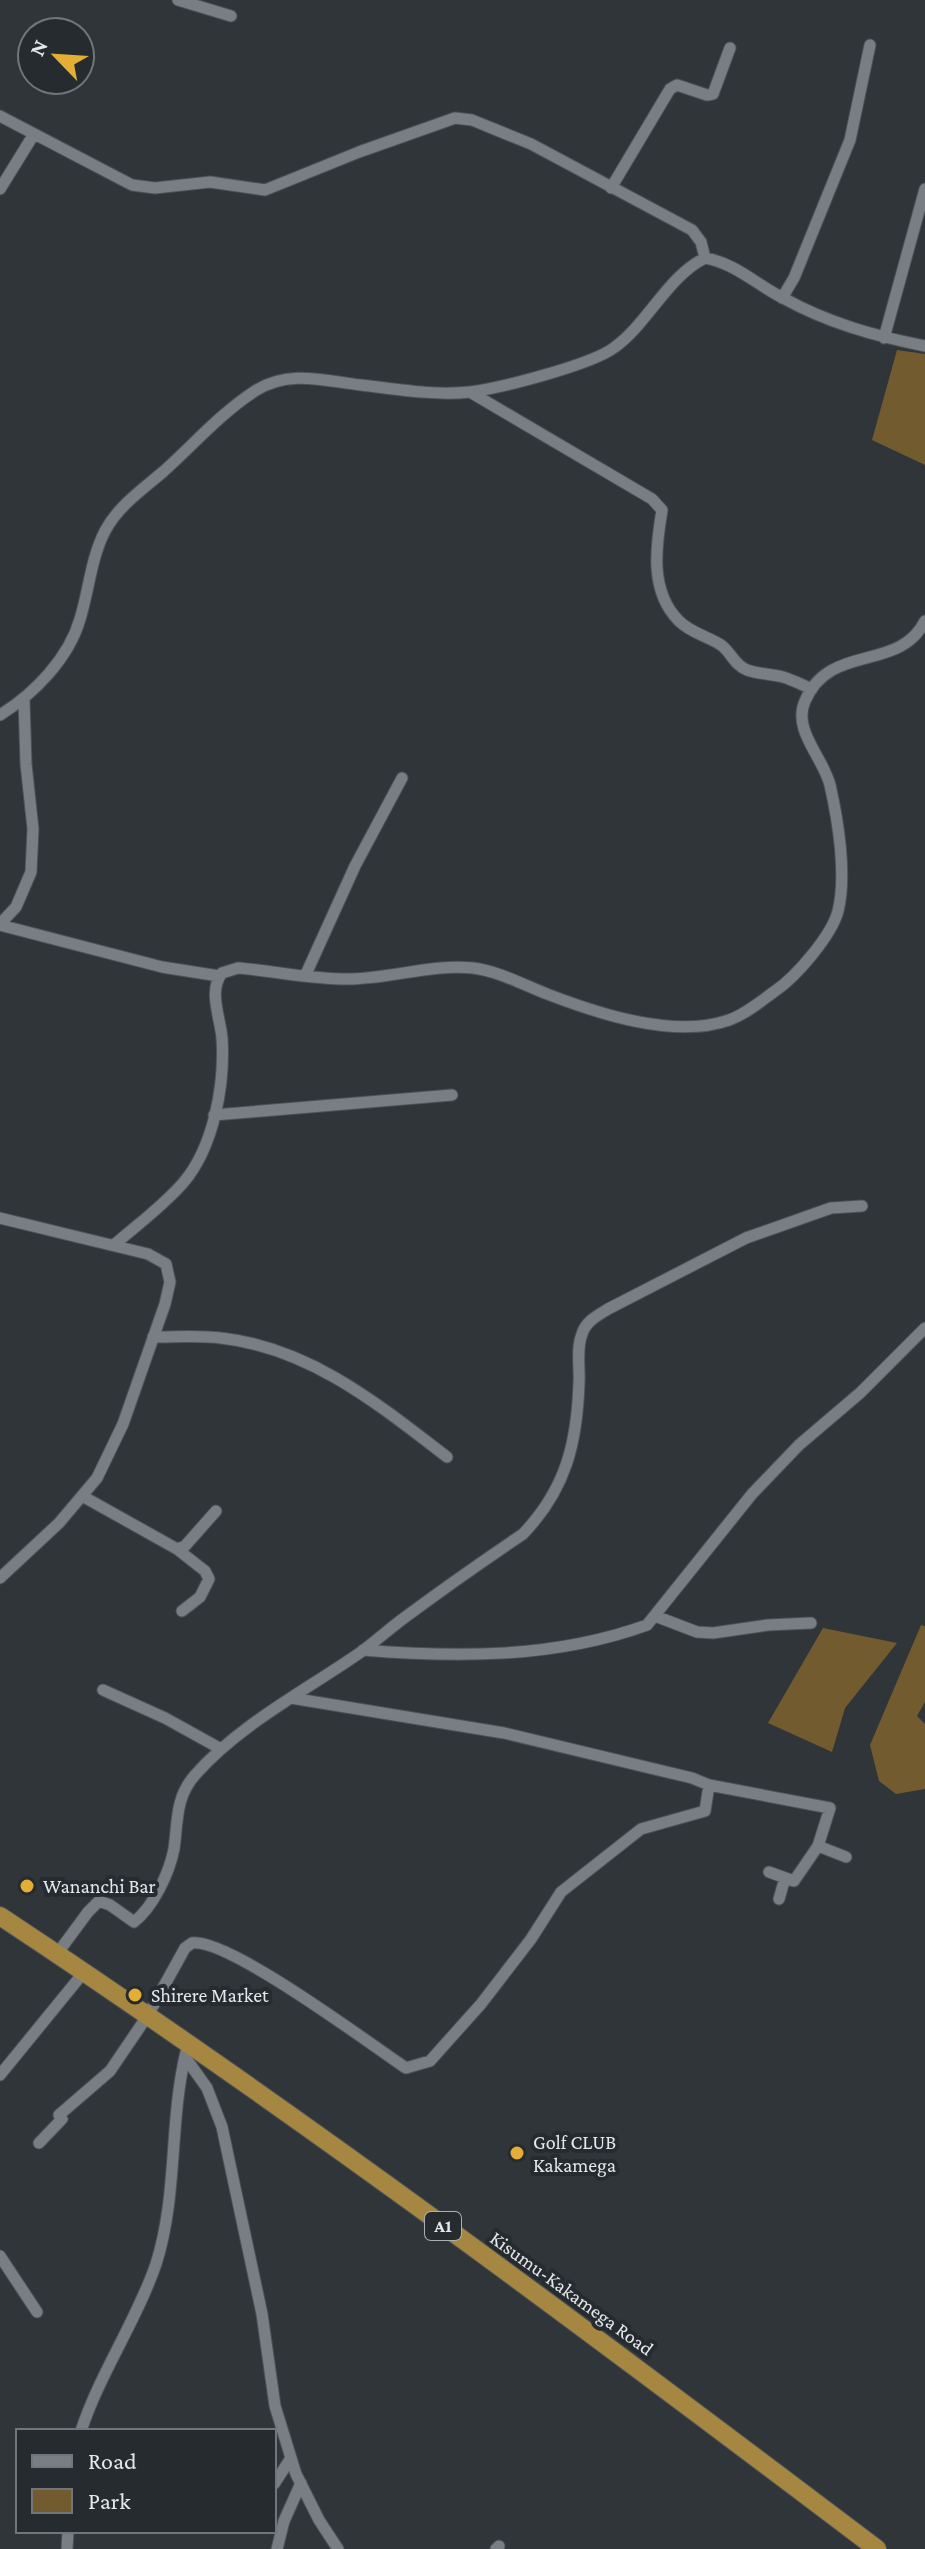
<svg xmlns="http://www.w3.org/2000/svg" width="925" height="2549" font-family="'Crimson Pro',serif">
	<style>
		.green { fill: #715b2f }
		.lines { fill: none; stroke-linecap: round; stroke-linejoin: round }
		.minor-casing { stroke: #4d5256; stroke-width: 13 }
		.trunk-casing { stroke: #4d5256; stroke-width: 20 }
		.minor { stroke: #797e85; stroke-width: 11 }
		.trunk { stroke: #a68741; stroke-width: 18 }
		.poi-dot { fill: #e3ae35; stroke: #262b30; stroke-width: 3 }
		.labels { text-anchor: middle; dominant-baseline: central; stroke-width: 8; stroke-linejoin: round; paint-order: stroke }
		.shield { fill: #262b30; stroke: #abafb3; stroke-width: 2 }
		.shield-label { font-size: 18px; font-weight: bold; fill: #e4e7eb }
		.poi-label { font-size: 20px; fill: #e4e7eb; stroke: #262b30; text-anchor: start }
		.street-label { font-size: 20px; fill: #e4e7eb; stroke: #262b30 }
	</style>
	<rect width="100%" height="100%" fill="#30353a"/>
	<path class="green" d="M897 350 925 354V465L872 440Z
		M921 1625 925 1626V1702L917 1716 925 1724V1789L896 1794 879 1781 870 1745Z
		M823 1628 897 1643 845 1708 832 1752 768 1723Z"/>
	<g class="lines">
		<g class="minor-casing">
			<path id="minor" d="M178 0 231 16
				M0 116 132 185 155 188 210 182 265 190 359 152 455 118 472 120 531 144 692 230 701 242 705 258
				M611 188 670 89 677 85 707 95 713 94 730 48
				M0 189 34 134
				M782 298 794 278 850 140 870 45
				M884 338 925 189
				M470 392 652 499 662 510C656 546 649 591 679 621 691 633 707 636 721 645 731 652 734 665 747 670 758 674 772 674 783 677 793 680 802 685 812 689
				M0 715C34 694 69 658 80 619 89 590 91 558 105 531 118 506 143 489 164 471 194 444 221 413 255 391 289 369 325 381 361 385 396 389 435 396 470 392 500 388 592 365 615 347 648 323 668 276 705 258 735 263 757 285 783 298 828 323 875 336 925 346
				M0 924 16 907 31 872 33 829 26 764 24 700
				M0 925 162 967 219 976
				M306 974 355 866 402 778
				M214 1115 452 1095
				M0 1218 148 1254 166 1264 170 1282 165 1304 123 1424 97 1478 59 1523 0 1578
				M114 1245C137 1225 163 1206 183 1183 214 1147 225 1084 222 1038 220 1016 208 991 222 973L238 968C275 971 315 980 352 979 392 978 433 964 473 968 498 971 524 985 547 994 599 1014 675 1039 729 1020 746 1014 761 1001 775 991 796 977 832 935 838 911 847 875 838 820 830 785 823 757 792 730 805 701 830 642 899 673 925 621
				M153 1337C175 1337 199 1335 221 1338 310 1348 378 1404 447 1457
				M84 1497 177 1549 185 1546 216 1511
				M177 1549 205 1571 209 1579 200 1597 182 1611
				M655 1616 697 1632 713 1633 768 1625 811 1623
				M363 1650C458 1658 556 1658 647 1625L752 1494 799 1445 860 1393 925 1328
				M103 1690 165 1718 221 1749
				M709 1785 830 1808 818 1846 794 1881 769 1872
				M818 1846 846 1857
				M779 1899 785 1878
				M57 1954 88 1912 99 1901 110 1905 134 1922C153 1907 169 1874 174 1849 178 1821 175 1798 195 1775 240 1724 305 1691 361 1652 376 1641 389 1629 404 1618 443 1589 483 1561 523 1534 566 1489 577 1443 579 1383 580 1367 576 1349 582 1334 586 1321 597 1316 608 1309L746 1238 831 1208 862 1206
				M185 2057 207 2088 222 2127 262 2314 275 2406 296 2474 319 2520 338 2549
				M0 2075 84 1972
				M39 2143 62 2119 59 2115 110 2071 148 2015 185 1948 192 1943C227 1937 370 2044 406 2068L430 2061 481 2004 531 1939 561 1892 641 1829 705 1811 709 1785 692 1778 504 1733 291 1698
				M0 2256 37 2312
				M81 2431C100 2373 136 2322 156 2264 178 2195 169 2122 186 2052
				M274 2484 291 2458
				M67 2549 68 2531
				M277 2549 284 2521 301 2483
				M496 2549 499 2546"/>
		</g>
		<g class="trunk-casing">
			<path id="trunk" d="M0 1916C301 2115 590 2332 877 2549"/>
		</g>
		<use href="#minor" class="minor"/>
		<use href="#trunk" class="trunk"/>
	</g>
	<g class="poi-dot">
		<circle cx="27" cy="1886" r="8"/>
		<circle cx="135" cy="1995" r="8"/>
		<circle cx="517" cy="2153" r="8"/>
	</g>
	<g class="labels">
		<rect class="shield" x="425" y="2212" width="36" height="28" rx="6"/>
		<g class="shield-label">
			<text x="443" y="2226">A1</text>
		</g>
		<g class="poi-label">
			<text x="43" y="1886">Wananchi Bar</text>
			<text x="151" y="1995">Shirere Market</text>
			<text x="533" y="2142">Golf CLUB<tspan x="533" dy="23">Kakamega</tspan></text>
		</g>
		<g class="street-label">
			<text transform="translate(572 2293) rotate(36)">Kisumu-Kakamega Road</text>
		</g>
	</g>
	<rect x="16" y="2429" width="260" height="104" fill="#262b30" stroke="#72767b" stroke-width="2"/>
	<rect x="32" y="2455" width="40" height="12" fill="#797e85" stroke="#72767b" stroke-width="2"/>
	<text x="88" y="2469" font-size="24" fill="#e4e7eb">Road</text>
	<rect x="32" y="2489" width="40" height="24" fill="#715b2f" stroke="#72767b" stroke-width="2"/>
	<text x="88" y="2509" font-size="24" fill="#e4e7eb">Park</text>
	<g transform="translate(56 56) rotate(295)"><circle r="38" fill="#262b30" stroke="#72767b" stroke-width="2"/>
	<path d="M0-6L14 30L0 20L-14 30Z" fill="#e3ae35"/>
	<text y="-12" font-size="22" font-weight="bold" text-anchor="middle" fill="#e4e7eb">N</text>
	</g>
</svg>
